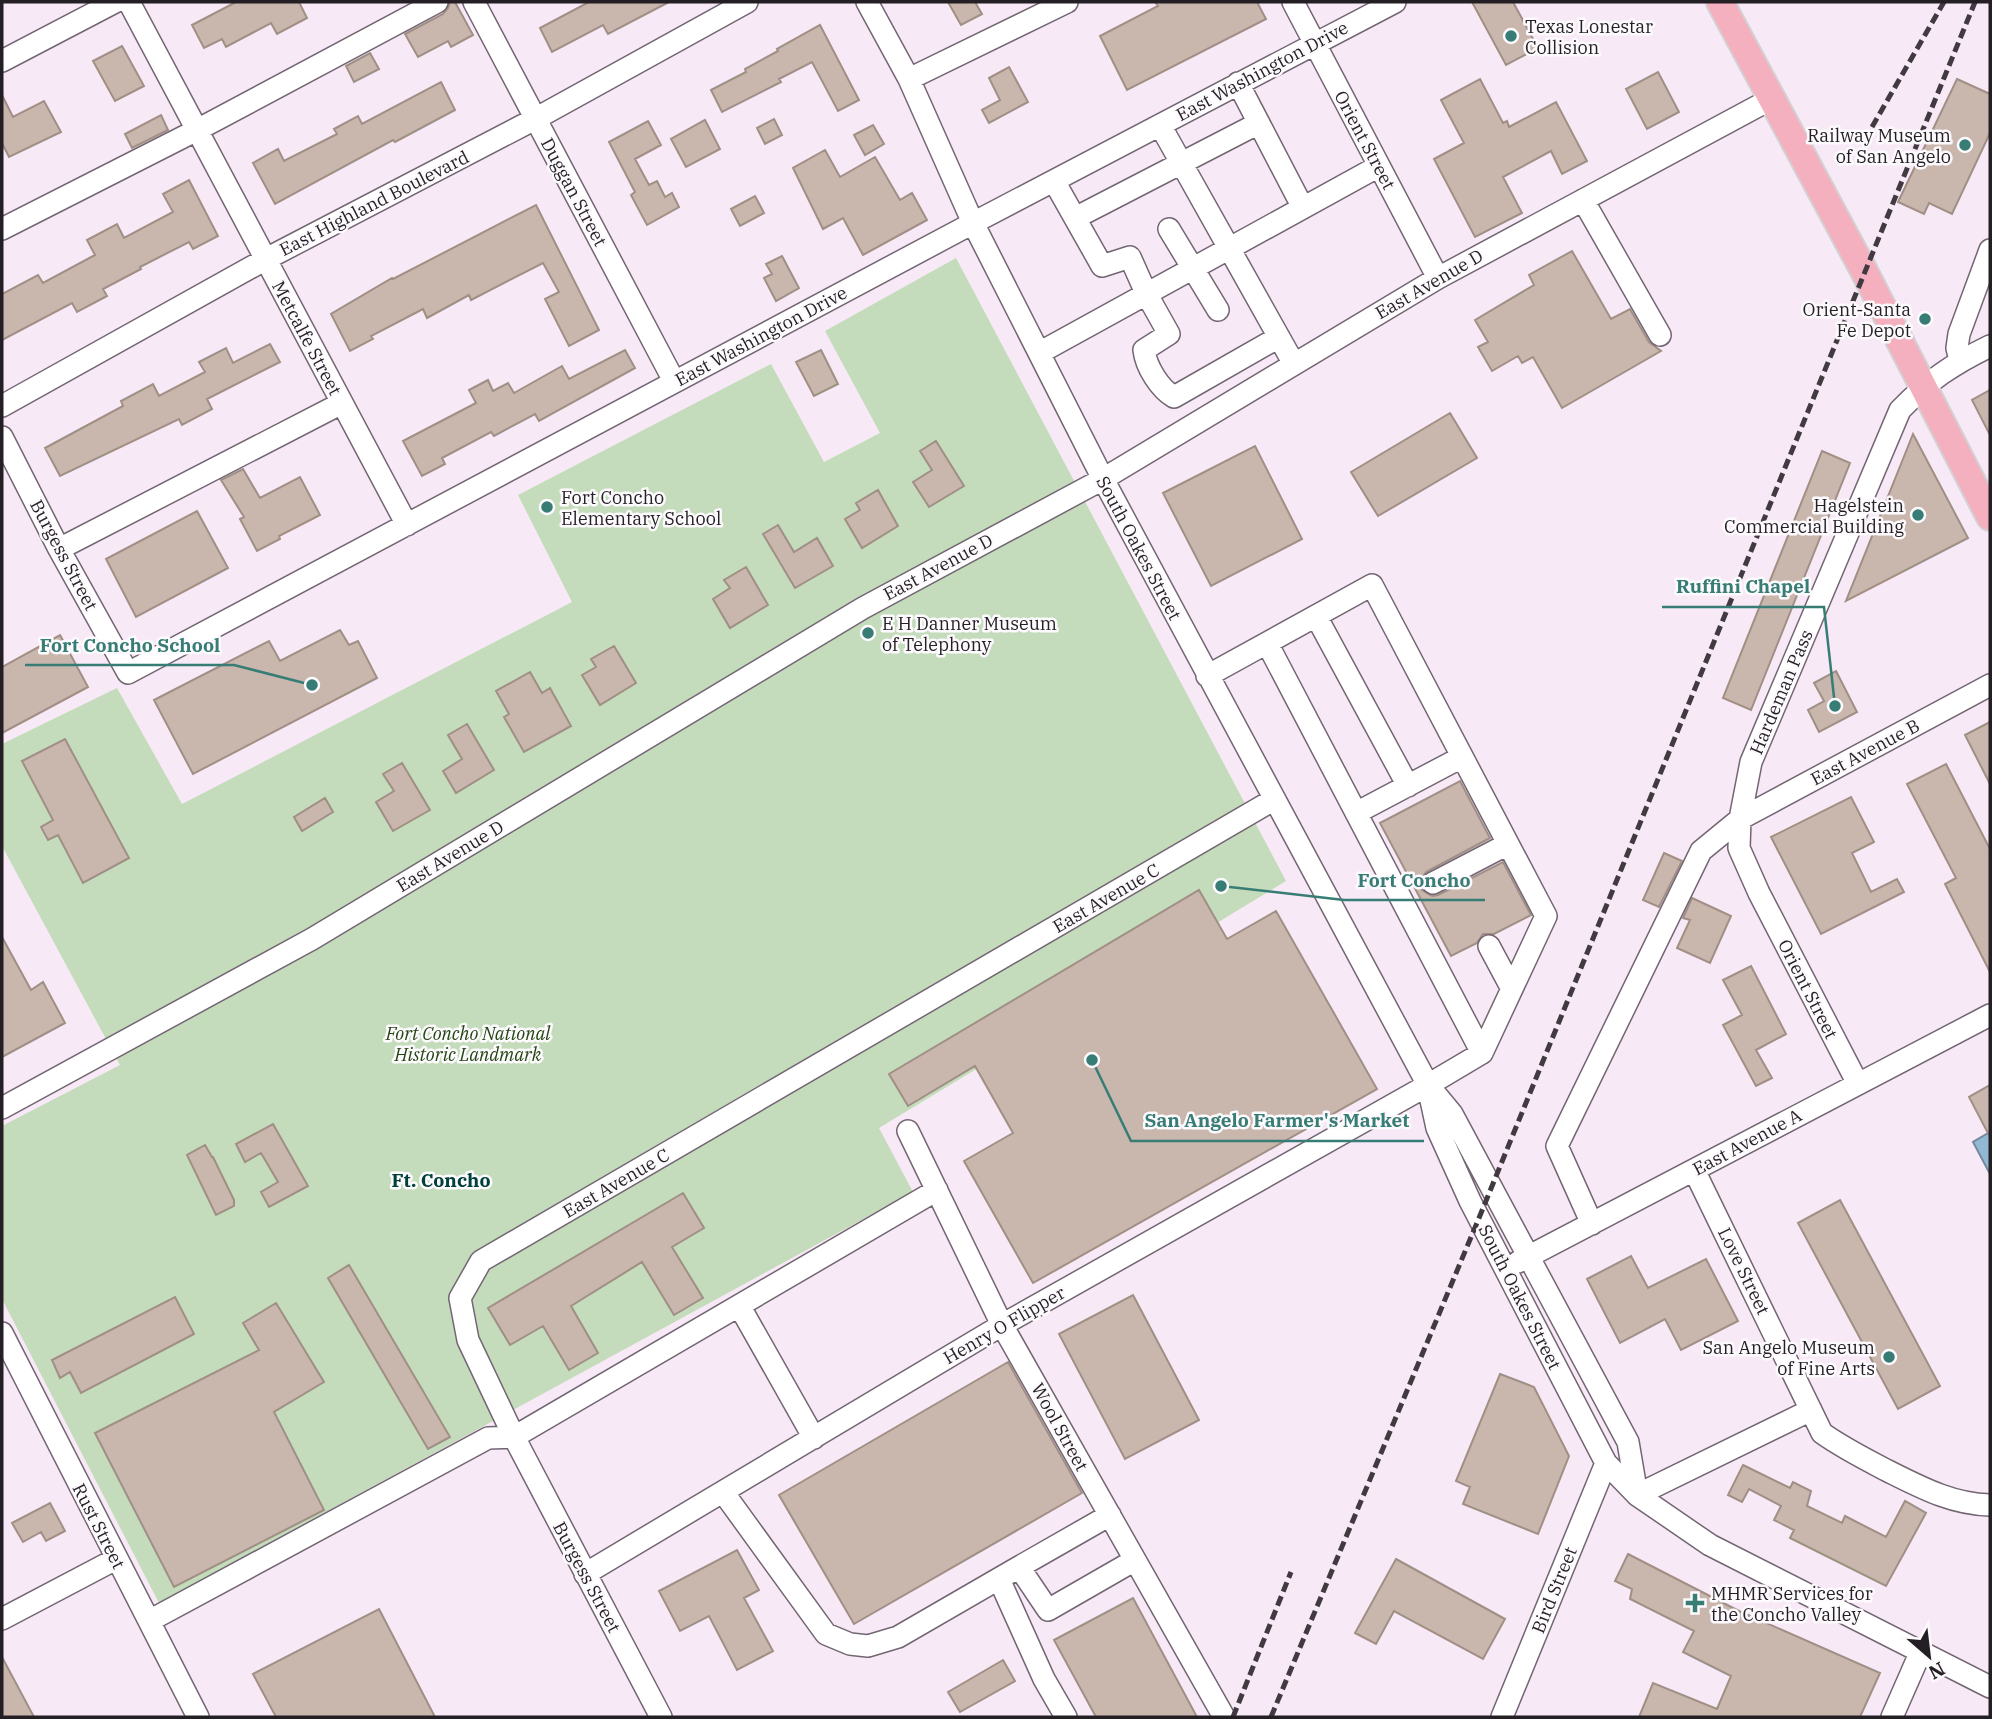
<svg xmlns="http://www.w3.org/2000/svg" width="1992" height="1719" font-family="'IBM Plex Serif',serif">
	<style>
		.green { fill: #c4dcbb }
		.water { fill: #93b8d4; stroke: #728a9f; stroke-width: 2 }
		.building { fill: #c9b6ad; stroke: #a08f85; stroke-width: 2 }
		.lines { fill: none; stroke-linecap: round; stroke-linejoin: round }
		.minor-casing { stroke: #736673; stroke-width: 24 }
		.major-casing { stroke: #d3d2d3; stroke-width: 30 }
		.minor { stroke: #fff; stroke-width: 21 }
		.major { stroke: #f4b0bf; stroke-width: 26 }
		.rail { stroke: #413a40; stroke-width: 5; stroke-dasharray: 10 5; stroke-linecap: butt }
		.poi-dot { fill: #377d75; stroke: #fdfafd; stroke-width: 2.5 }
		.labels { text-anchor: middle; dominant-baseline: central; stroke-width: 5; stroke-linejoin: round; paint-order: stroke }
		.poi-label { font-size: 18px; fill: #241f24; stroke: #fdfafd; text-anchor: start }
		.street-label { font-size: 18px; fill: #241f24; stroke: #fdfafd }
		.park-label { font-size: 18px; font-style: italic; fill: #234513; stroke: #fdfafd }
		.neighbourhood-label { font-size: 19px; font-weight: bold; fill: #00403a; stroke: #fdfafd }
		.leader { fill: none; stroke: #377d75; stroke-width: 2.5 }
		.callout-dot { fill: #377d75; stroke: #fdfafd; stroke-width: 2.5 }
		.callout-label { font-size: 19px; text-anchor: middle; font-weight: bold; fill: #377d75; stroke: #fdfafd; stroke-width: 5; stroke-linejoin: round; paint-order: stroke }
	</style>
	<rect width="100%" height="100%" fill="#f8e9f7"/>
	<path class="green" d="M956 258 1286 881 879 1128 913 1192 159 1603 2 1299V1126L120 1065 2 846V744L117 688 182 804 572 602 518 495 771 364 824 462 880 433 825 331Z"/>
	<path class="water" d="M1990 1132V1174L1973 1142Z"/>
	<path class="building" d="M236 2H299L307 18 277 34 271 23 226 47 222 39 204 48 192 25Z
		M450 2H455L473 35 451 47 448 41 418 57 405 34 443 14 448 8Z
		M589 2H669L608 34 603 25 552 52 540 28Z
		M948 2H975L982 14 961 25Z
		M1155 2H1257L1266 19 1127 90 1100 36 1158 6Z
		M1472 2H1513L1538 48 1506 65Z
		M820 25 859 100 838 111 812 62 779 79 781 82 722 112 711 90 746 72 745 69 778 51 777 49Z
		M122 46 144 86 115 101 93 61Z
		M370 53 379 69 354 82 346 66Z
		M1009 67 1028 102 989 123 982 110 1000 100 989 78Z
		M1658 72 1679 112 1647 129 1626 89Z
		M1480 79 1503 123 1507 121 1509 127 1556 102 1587 161 1562 174 1551 151 1503 177 1522 213 1475 237 1434 159 1464 143 1441 100Z
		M1957 79 1990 94V133L1952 214 1929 203 1924 214 1898 202Z
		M441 82 455 110 395 142 393 140 275 204 253 163 278 149 284 161 337 134 334 129 358 116 362 124Z
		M2 95 13 117 44 101 61 132 9 157 2 143Z
		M161 115 168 130 132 148 125 134Z
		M774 119 782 135 765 144 757 128Z
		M705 120 720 149 686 167 671 139Z
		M648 121 661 145 635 159 649 185 657 181 665 197 672 193 679 207 647 225 631 195 635 192 609 142Z
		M873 125 884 144 865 155 854 135Z
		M825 150 840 177 875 157 900 200 912 193 927 220 863 255 843 218 823 229 793 168Z
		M189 180 218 236 193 249 189 242 140 267 141 269 103 289 107 296 77 312 72 303 2 340V294L38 275 43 283 95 255 87 240 117 224 124 238 173 212 163 194Z
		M755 196 764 213 740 226 731 209Z
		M536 205 599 330 569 346 545 299 559 292 543 263 471 300 469 295 427 318 423 309 371 336 373 339 350 351 331 314 392 278 393 279Z
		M1572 251 1611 319 1630 309 1649 342 1661 351 1562 408 1533 357 1522 363 1518 356 1492 371 1478 347 1488 342 1475 320 1534 285 1529 275Z
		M782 256 799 288 776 301 764 278 772 274 766 264Z
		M270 344 280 362 207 399 212 409 182 425 179 419 60 476 45 448 123 406 121 401 153 384 159 396 205 372 199 362 226 348 233 363Z
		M625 350 635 368 539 421 535 414 494 436 491 432 442 458 445 464 422 476 403 441 476 403 469 390 488 380 493 391 508 383 514 393 562 366 569 379Z
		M821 350 838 384 814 396 796 362Z
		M1990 390V435L1972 400Z
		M1450 413 1477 458 1378 516 1351 472Z
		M1913 434 1968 538 1846 601Z
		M936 441 964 486 929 507 913 482 932 470 920 451Z
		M1255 446 1302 539 1211 586 1163 493Z
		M1822 451 1850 463 1751 710 1723 698Z
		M243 469 260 498 300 477 320 515 279 536 280 539 257 551 240 519 244 517 221 480Z
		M878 490 898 526 862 548 845 519 860 510 856 503Z
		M197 511 228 568 136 617 106 559Z
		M778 525 794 552 817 538 833 566 795 588 763 534Z
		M746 567 768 605 730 628 713 599 730 588 724 580Z
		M340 630 349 645 358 641 377 678 193 774 154 700 269 641 280 661Z
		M60 635 88 687 2 733V667Z
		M614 646 636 683 600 705 582 675 596 667 591 659Z
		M1836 671 1857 712 1819 732 1808 710 1824 701 1814 683Z
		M530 672 542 693 550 688 571 726 524 752 504 717 509 714 496 691Z
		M1990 722V784L1965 735Z
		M467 724 494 770 456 793 443 771 462 759 448 735Z
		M65 739 129 858 83 883 58 835 48 840 41 827 53 820 22 761Z
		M402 763 430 810 393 831 376 802 394 791 383 774Z
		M1946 764 1990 849V972L1945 884 1956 878 1907 784Z
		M1460 781 1490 838 1426 872 1420 882 1422 890 1432 896 1438 895 1503 862 1531 915 1494 934H1483L1477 943 1451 956 1380 823Z
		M1851 797 1874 842 1852 853 1871 892 1897 879 1904 892 1821 934 1771 837Z
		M325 798 333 812 302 831 294 817Z
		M1664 853 1682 861 1659 907 1643 900Z
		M1199 890 1227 939 1276 911 1377 1089 1033 1283 964 1161 1013 1133 975 1066 908 1106 889 1074Z
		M1692 898 1731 916 1710 963 1677 948 1690 920 1683 918Z
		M2 937 31 990 43 982 65 1023 2 1057Z
		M1751 966 1786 1034 1756 1050 1772 1078 1756 1086 1723 1025 1742 1015 1723 980Z
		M1990 1085V1137L1969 1097Z
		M273 1124 308 1186 269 1207 261 1192 278 1182 261 1153 245 1162 236 1144Z
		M205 1145 212 1157H213L234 1200V1206L216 1215 187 1155Z
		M683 1193 704 1228 672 1247 703 1298 674 1315 642 1262 571 1306 598 1353 569 1370 543 1326 510 1345 488 1308Z
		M1840 1200 1940 1386 1898 1409 1798 1223Z
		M1631 1256 1648 1288 1706 1259 1738 1321 1681 1350 1665 1319 1620 1343 1587 1279Z
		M349 1265 450 1437 428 1449 328 1278Z
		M1133 1295 1199 1420 1125 1459 1059 1334Z
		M175 1297 194 1334 81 1393 70 1372 60 1378 52 1360Z
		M276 1303 324 1382 274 1412 324 1510 174 1587 95 1433 259 1350 243 1323Z
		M1008 1362 1082 1493 854 1624 779 1495Z
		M1500 1374 1534 1387 1569 1456 1538 1534 1463 1504 1470 1487 1456 1481Z
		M1743 1465 1790 1488 1793 1482 1811 1491 1807 1506 1842 1523 1845 1516 1886 1537 1905 1501 1926 1513 1886 1586 1790 1538 1794 1530 1774 1520 1781 1506 1749 1489 1742 1502 1728 1495Z
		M50 1503 65 1531 46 1541 41 1532 23 1542 12 1523Z
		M737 1550 759 1590 744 1598 773 1651 737 1670 709 1616 680 1631 659 1591Z
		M1628 1554 1739 1611 1880 1673 1860 1717H1639L1653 1683 1717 1709 1731 1676 1683 1652 1694 1631 1630 1599 1632 1589 1615 1581Z
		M1396 1559 1505 1619 1483 1659 1394 1611 1376 1644 1355 1633Z
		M1133 1598 1197 1717H1096L1054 1640Z
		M379 1609 435 1717H276L253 1674Z
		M2 1657 34 1717H2Z
		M1003 1660 1015 1681 960 1712 948 1692Z"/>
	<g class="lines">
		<g class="minor-casing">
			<path id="minor" d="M129 2 407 525
				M474 2 674 381
				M867 2 909 79 973 223 1103 479 1428 1085 1452 1114 1628 1442 1637 1495
				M1293 2 1438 278
				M2 61 115 2
				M909 79 1067 2
				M1238 83 1303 208
				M1160 125 1294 364
				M1054 181 1102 266 1130 257 1146 293 1169 334 1144 350C1146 367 1160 389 1174 397L1279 337
				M1583 200 1660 335
				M1075 218 1259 123
				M2 229 197 130 437 2
				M1169 229 1218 310
				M1039 353 1379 166
				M1960 361 1957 348 1959 334 1990 250
				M2 406 266 259 535 119 747 2
				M2 437 59 549 128 673 973 223 1395 2
				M59 549 342 403
				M1316 616 1408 786
				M1267 643 1482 1053
				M1356 813 1462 757
				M1433 883 1508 844
				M1489 946 1512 989
				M1858 1084 1759 893 1739 848 1740 819 1751 762 1900 410C1929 380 1953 364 1990 346
				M1429 1091 1437 1128 1470 1201 1606 1463 1637 1495 1710 1545 1990 1687
				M2 1108 312 939 863 608 1103 479 1438 278 1771 99
				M908 1131 1002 1325 1224 1717
				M1694 1170 1822 1433C1843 1448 1865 1459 1888 1471 1922 1488 1952 1504 1990 1505
				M1592 1224 1557 1146 1701 851 1740 819 1990 685
				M1518 1262 1990 1015
				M740 1307 814 1438
				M2 1333 198 1717
				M723 1492 826 1634 850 1644 868 1646 898 1637 1019 1567
				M1637 1495 1811 1410
				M1110 1515 1019 1567 1048 1610 1135 1560
				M585 1574 1002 1325 1428 1085 1482 1053 1546 916 1372 585 1207 676
				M999 1579 1044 1679 1066 1717
				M2 1619 116 1559
				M149 1621 488 1438 514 1437 937 1190
				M661 1717 514 1437 468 1340 460 1298 481 1261 1273 800
				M1502 1717 1606 1463
				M1892 1717 1921 1651"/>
		</g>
		<g class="major-casing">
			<path id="major" d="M1720 2 1864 271 1990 517"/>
		</g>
		<use href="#minor" class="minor"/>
		<use href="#major" class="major"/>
		<path class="rail" d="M1872 127 1944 2
			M1233 1717 1291 1572
			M1271 1717 1479 1218 1975 2"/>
	</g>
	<g class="poi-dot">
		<circle cx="1511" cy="36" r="7"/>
		<circle cx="1965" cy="145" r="7"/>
		<circle cx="1925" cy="319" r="7"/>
		<circle cx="547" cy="507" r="7"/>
		<circle cx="1918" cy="515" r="7"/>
		<circle cx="868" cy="633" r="7"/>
		<circle cx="1889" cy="1357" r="7"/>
		<path d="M1691.5 1592.5h7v7h7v7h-7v7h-7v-7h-7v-7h7z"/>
	</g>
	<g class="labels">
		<g class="poi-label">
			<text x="1525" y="26">Texas Lonestar<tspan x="1525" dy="21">Collision</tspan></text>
			<text x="1951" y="135" text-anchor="end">Railway Museum<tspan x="1951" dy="21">of San Angelo</tspan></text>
			<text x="1911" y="309" text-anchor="end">Orient-Santa<tspan x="1911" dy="21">Fe Depot</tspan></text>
			<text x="561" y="497">Fort Concho<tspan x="561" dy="21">Elementary School</tspan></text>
			<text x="1904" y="505" text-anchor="end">Hagelstein<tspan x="1904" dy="21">Commercial Building</tspan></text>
			<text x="882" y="623">E H Danner Museum<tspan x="882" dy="21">of Telephony</tspan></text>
			<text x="1875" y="1347" text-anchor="end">San Angelo Museum<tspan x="1875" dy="21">of Fine Arts</tspan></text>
			<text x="1711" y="1593">MHMR Services for<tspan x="1711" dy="21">the Concho Valley</tspan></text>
		</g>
		<g class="street-label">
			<text transform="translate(1262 71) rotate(-28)">East Washington Drive</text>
			<text transform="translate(1365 140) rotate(62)">Orient Street</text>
			<text transform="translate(574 192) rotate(62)">Duggan Street</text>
			<text transform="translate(374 203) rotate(-27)">East Highland Boulevard</text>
			<text transform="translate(1429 284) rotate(-30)">East Avenue D</text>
			<text transform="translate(761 336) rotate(-28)">East Washington Drive</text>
			<text transform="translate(307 338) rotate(62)">Metcalfe Street</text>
			<text transform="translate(1139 548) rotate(62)">South Oakes Street</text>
			<text transform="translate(64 555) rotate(62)">Burgess Street</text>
			<text transform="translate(938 567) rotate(-28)">East Avenue D</text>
			<text transform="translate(1781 692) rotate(-67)">Hardeman Pass</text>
			<text transform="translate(1865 752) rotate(-28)">East Avenue B</text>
			<text transform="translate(450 856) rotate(-31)">East Avenue D</text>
			<text transform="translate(1106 898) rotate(-30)">East Avenue C</text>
			<text transform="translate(1808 989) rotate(63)">Orient Street</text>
			<text transform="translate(1747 1142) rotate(-28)">East Avenue A</text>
			<text transform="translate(616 1183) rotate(-30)">East Avenue C</text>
			<text transform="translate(1744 1271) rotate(64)">Love Street</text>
			<text transform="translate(1520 1297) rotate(63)">South Oakes Street</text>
			<text transform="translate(1004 1325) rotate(-30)">Henry O Flipper</text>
			<text transform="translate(1060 1427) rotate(61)">Wool Street</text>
			<text transform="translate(99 1526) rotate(63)">Rust Street</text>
			<text transform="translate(587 1577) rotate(62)">Burgess Street</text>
			<text transform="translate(1554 1590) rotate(-68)">Bird Street</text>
		</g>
		<g class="park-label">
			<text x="468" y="1033">Fort Concho National<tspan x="468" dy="21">Historic Landmark</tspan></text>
		</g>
		<g class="neighbourhood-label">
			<text x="441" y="1180">Ft. Concho</text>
		</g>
	</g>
	<path class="leader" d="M1835 706L1824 607H1662M312 685L234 665H25M1221 886L1344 900H1485M1092 1060L1131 1141H1424"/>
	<g class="callout-dot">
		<circle cx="1835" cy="706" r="7"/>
		<circle cx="312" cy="685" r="7"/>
		<circle cx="1221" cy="886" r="7"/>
		<circle cx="1092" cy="1060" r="7"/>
	</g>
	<g class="callout-label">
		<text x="1743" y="593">Ruffini Chapel</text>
		<text x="130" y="652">Fort Concho School</text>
		<text x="1414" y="887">Fort Concho</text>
		<text x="1277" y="1127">San Angelo Farmer's Market</text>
	</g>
	<rect width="1992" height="1719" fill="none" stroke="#241f24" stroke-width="7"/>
	<g transform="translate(1929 1656) rotate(152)" stroke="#fdfafd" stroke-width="5" paint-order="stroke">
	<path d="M0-5L12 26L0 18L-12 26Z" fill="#241f24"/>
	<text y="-10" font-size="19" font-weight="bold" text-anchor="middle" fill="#241f24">N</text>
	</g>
</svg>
